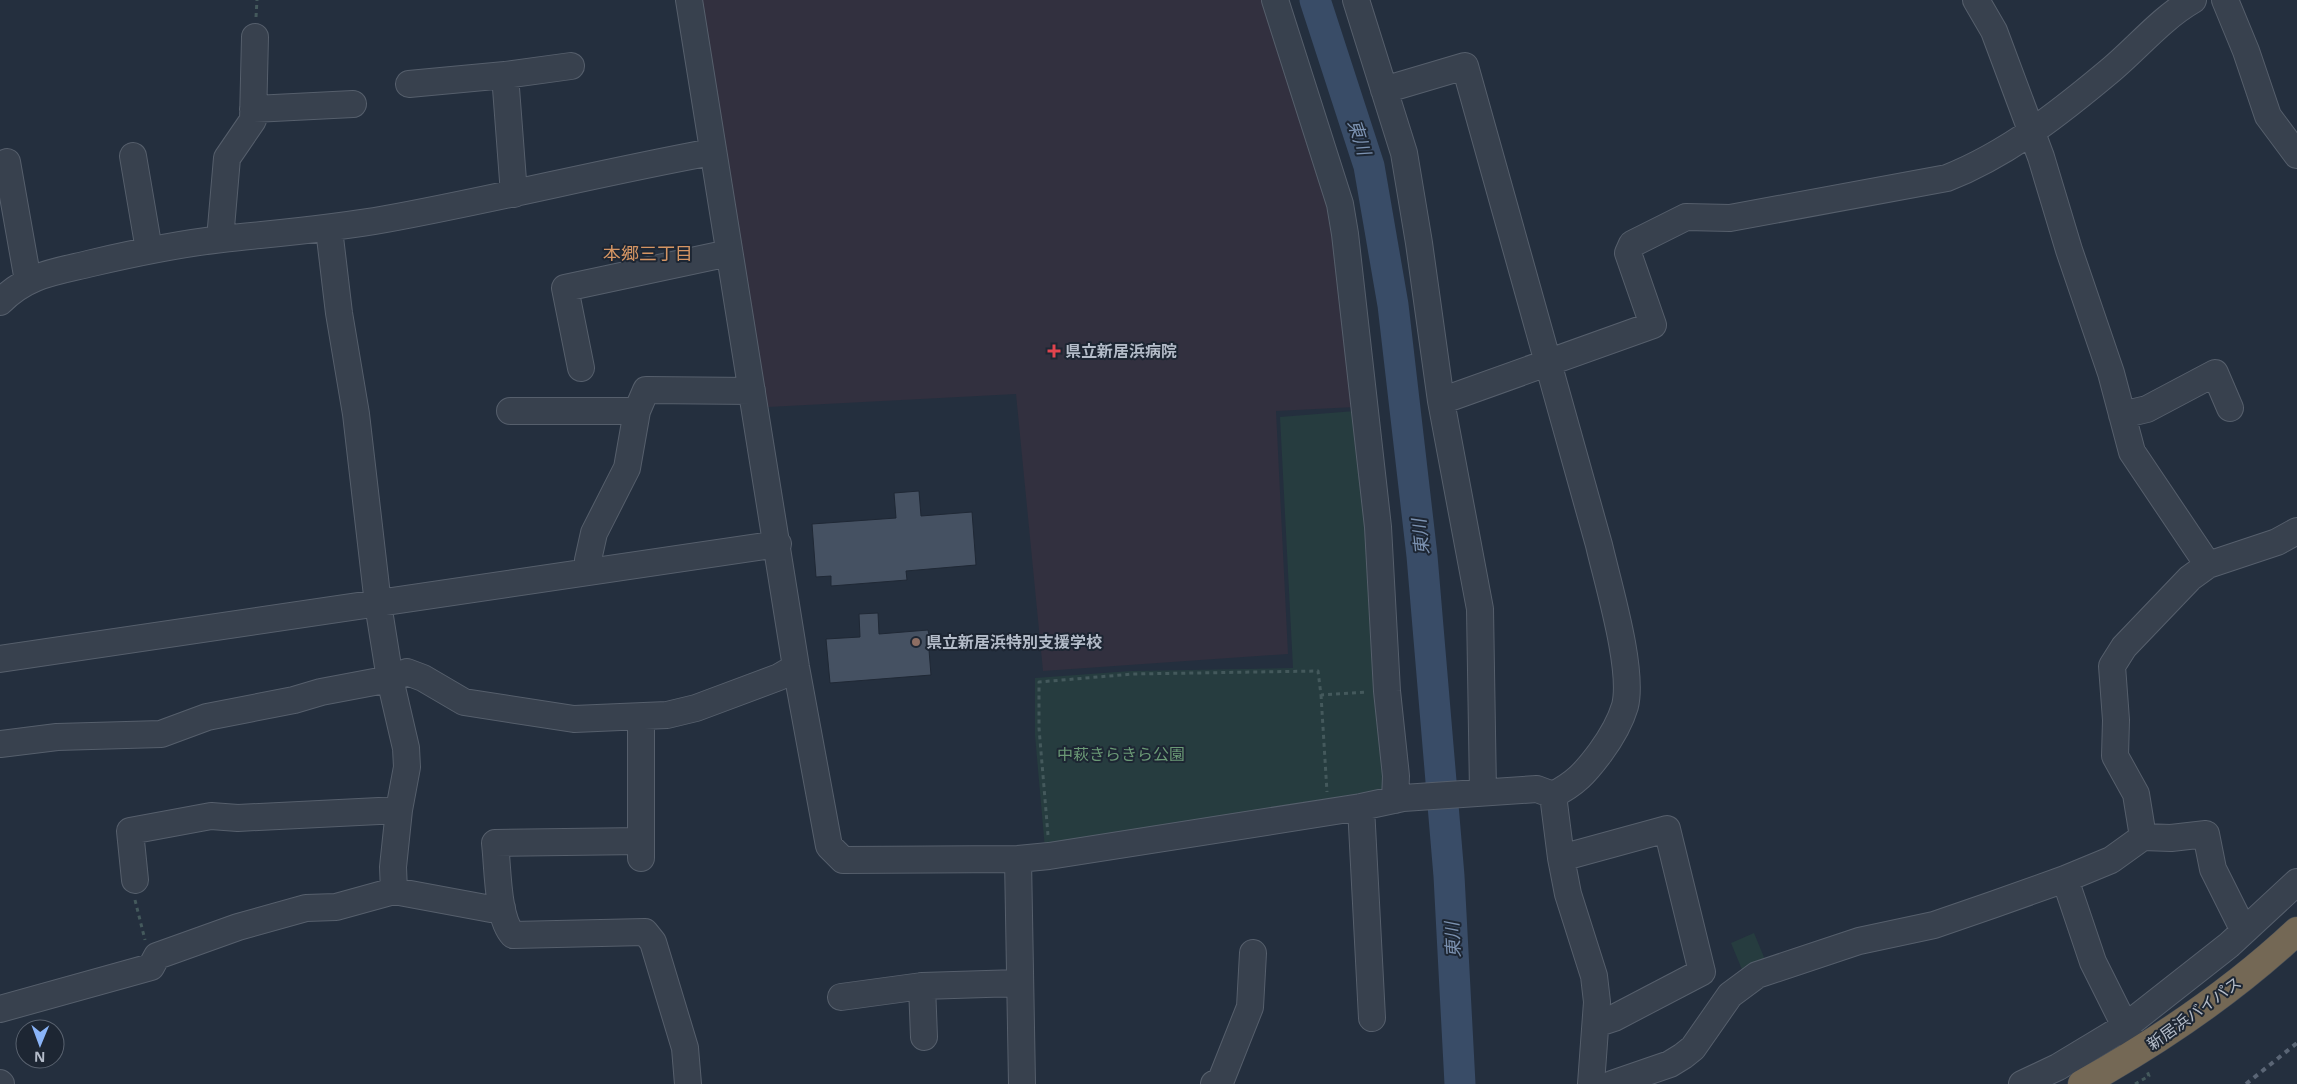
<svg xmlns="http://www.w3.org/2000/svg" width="2297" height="1084" font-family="'Noto Sans','Noto Sans JP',sans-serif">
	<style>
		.medical { fill: #32303f }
		.green { fill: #263c3f }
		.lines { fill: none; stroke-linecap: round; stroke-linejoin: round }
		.river { stroke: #394c67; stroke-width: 31 }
		.building { fill: #455162; stroke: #1f2835 }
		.minor-casing { stroke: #565f6c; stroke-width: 28 }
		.highway-casing { stroke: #434c59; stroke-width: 29 }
		.path { stroke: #44595c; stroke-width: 3; stroke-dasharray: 4 4; stroke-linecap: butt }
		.minor { stroke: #38414e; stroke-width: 26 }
		.highway { stroke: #746855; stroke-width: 28 }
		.rail { stroke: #5a6575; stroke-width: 4; stroke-dasharray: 5 5; stroke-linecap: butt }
		.health-dot { fill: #e0444e; stroke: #1d2633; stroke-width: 2 }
		.education-dot { fill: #8d6e63; stroke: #1d2633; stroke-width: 2 }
		.labels { text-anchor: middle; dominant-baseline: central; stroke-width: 4; stroke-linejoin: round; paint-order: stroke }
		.poi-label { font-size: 16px; font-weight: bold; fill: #b4bcc9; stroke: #1d2633; text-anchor: start }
		.park-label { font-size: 16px; fill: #6b9a76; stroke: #1d2633 }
		.street-label { font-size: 16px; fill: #b4bcc9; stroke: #1d2633 }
		.water-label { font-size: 18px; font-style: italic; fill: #7c92b1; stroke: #1d2633 }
		.neighbourhood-label { font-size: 18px; fill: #d59563; stroke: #1d2633 }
	</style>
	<rect width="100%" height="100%" fill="#242f3e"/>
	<path class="medical" d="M698 0H1266L1324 177 1355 407 1276 411 1288 654 1043 671 1016 394 768 407Z"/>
	<path class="green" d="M1355 411 1389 791 1045 849 1035 735V678L1131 671 1293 668 1280 417Z
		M1754 933 1766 962 1743 972 1731 943Z"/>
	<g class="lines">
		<path class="river" d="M1315 0 1369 166 1393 305 1422 556 1449 876 1460 1084"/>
	</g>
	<path class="building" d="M919 491 921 516 972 512 976 565 906 571 907 580 831 586V576L816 577 812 524 896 518 894 493Z
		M878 613 879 634 928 630 929 635H934L935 650H929L931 675 830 683 826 639 860 637 859 614Z"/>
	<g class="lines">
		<g class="minor-casing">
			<path id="minor" d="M689 0 796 667 829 846 843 860 1018 859 1049 856 1361 807 1403 798 1537 789 1553 795 1561 858 1568 894 1594 976 1597 1002 1591 1084
				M1275 0 1340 204 1345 234 1378 527 1387 691 1396 776 1395 800
				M1356 0 1404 153 1419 243 1441 401 1480 609 1483 792
				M1976 0 1994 31 2041 157 2069 250 2111 373 2132 452 2208 565
				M2225 0 2246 51 2268 116 2297 155
				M505 75 571 66
				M409 84 505 75 514 194
				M1384 90 1465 66 1599 545C1608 584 1634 669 1625 706 1620 723 1611 738 1600 753 1585 773 1576 783 1553 795
				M253 109 353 104
				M133 156 149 250
				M7 162 28 281
				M329 229 339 313 356 414 378 604 390 679 406 748 407 767 399 810
				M220 239 227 158 253 120 255 37
				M0 302C28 274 55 272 92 263 135 253 178 244 222 239 278 233 331 229 386 219 496 199 603 172 712 152
				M581 368 565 288 729 253
				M1441 401 1653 325 1628 253 1632 244 1686 217 1730 218 1947 178C2008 154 2062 111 2112 69 2139 46 2162 18 2193 0
				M510 411H637L646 390 752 391
				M2122 415 2147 409 2215 373 2230 408
				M588 572V560L594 533 627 468 637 411
				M0 659 778 544
				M0 744 57 737 161 734 207 717 294 700 321 692 390 679 407 672 423 678 464 702 574 719 667 715 696 708 779 677 796 667
				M1361 807 1372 1018
				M2143 837 2171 838 2206 834 2213 869 2244 931
				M641 841 495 843C498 868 497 918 513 935L645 932 653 942 685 1048 688 1084
				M641 858V717
				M1561 858 1667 829 1702 972 1614 1018 1596 1024
				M1018 859 1022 1084
				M2065 879 2093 962 2133 1042
				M135 880 130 831 211 816 238 818 399 810 393 867 394 891
				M841 997 922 986
				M0 1009 151 967 157 956 238 927 306 908 336 907 394 891 491 909 502 908
				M924 1037 922 986 1019 983
				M0 1083 1 1084
				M1214 1084 1221 1080 1250 1007 1253 953
				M1612 1084 1670 1064 1683 1056 1693 1048 1730 995 1757 975 1859 941 1934 925 1992 905 2065 879 2111 860 2143 837 2136 794 2115 756 2116 720 2112 666 2124 647 2190 578 2208 565 2277 542 2297 531
				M2022 1084 2058 1067 2126 1026 2229 945 2297 882"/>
		</g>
		<g class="highway-casing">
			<path id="highway" d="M2082 1084C2159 1041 2233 991 2297 931"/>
		</g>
		<path class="path" d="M256 17 257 0
			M1321 695 1327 792
			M1048 835 1039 728V682L1133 674 1318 671 1321 695 1367 692
			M135 900 145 940
			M2135 1084 2149 1076 2147 1071"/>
		<use href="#minor" class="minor"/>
		<use href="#highway" class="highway"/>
		<path class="rail" d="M2246 1084 2297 1043"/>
	</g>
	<path class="health-dot" d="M1051.5 343.5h5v5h5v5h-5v5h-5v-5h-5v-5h5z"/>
	<circle class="education-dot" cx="916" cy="642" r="5"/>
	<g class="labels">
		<g class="poi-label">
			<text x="1065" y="351">県立新居浜病院</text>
			<text x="926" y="642">県立新居浜特別支援学校</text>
		</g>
		<g class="park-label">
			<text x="1121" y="754">中萩きらきら公園</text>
		</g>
		<g class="street-label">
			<text transform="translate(2194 1013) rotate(-36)">新居浜バイパス</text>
		</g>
		<g class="water-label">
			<text transform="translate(1360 137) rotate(72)">東川</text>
			<text transform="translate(1420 537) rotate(-96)">東川</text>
			<text transform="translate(1452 940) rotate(-93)">東川</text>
		</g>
		<g class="neighbourhood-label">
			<text x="648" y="253">本郷三丁目</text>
		</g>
	</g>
	<g transform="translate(40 1044) rotate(181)"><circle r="24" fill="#1d2633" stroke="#59626f"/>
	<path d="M0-4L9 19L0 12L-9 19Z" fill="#8ab4f8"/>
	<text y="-8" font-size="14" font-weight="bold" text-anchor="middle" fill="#b4bcc9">N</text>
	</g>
</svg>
